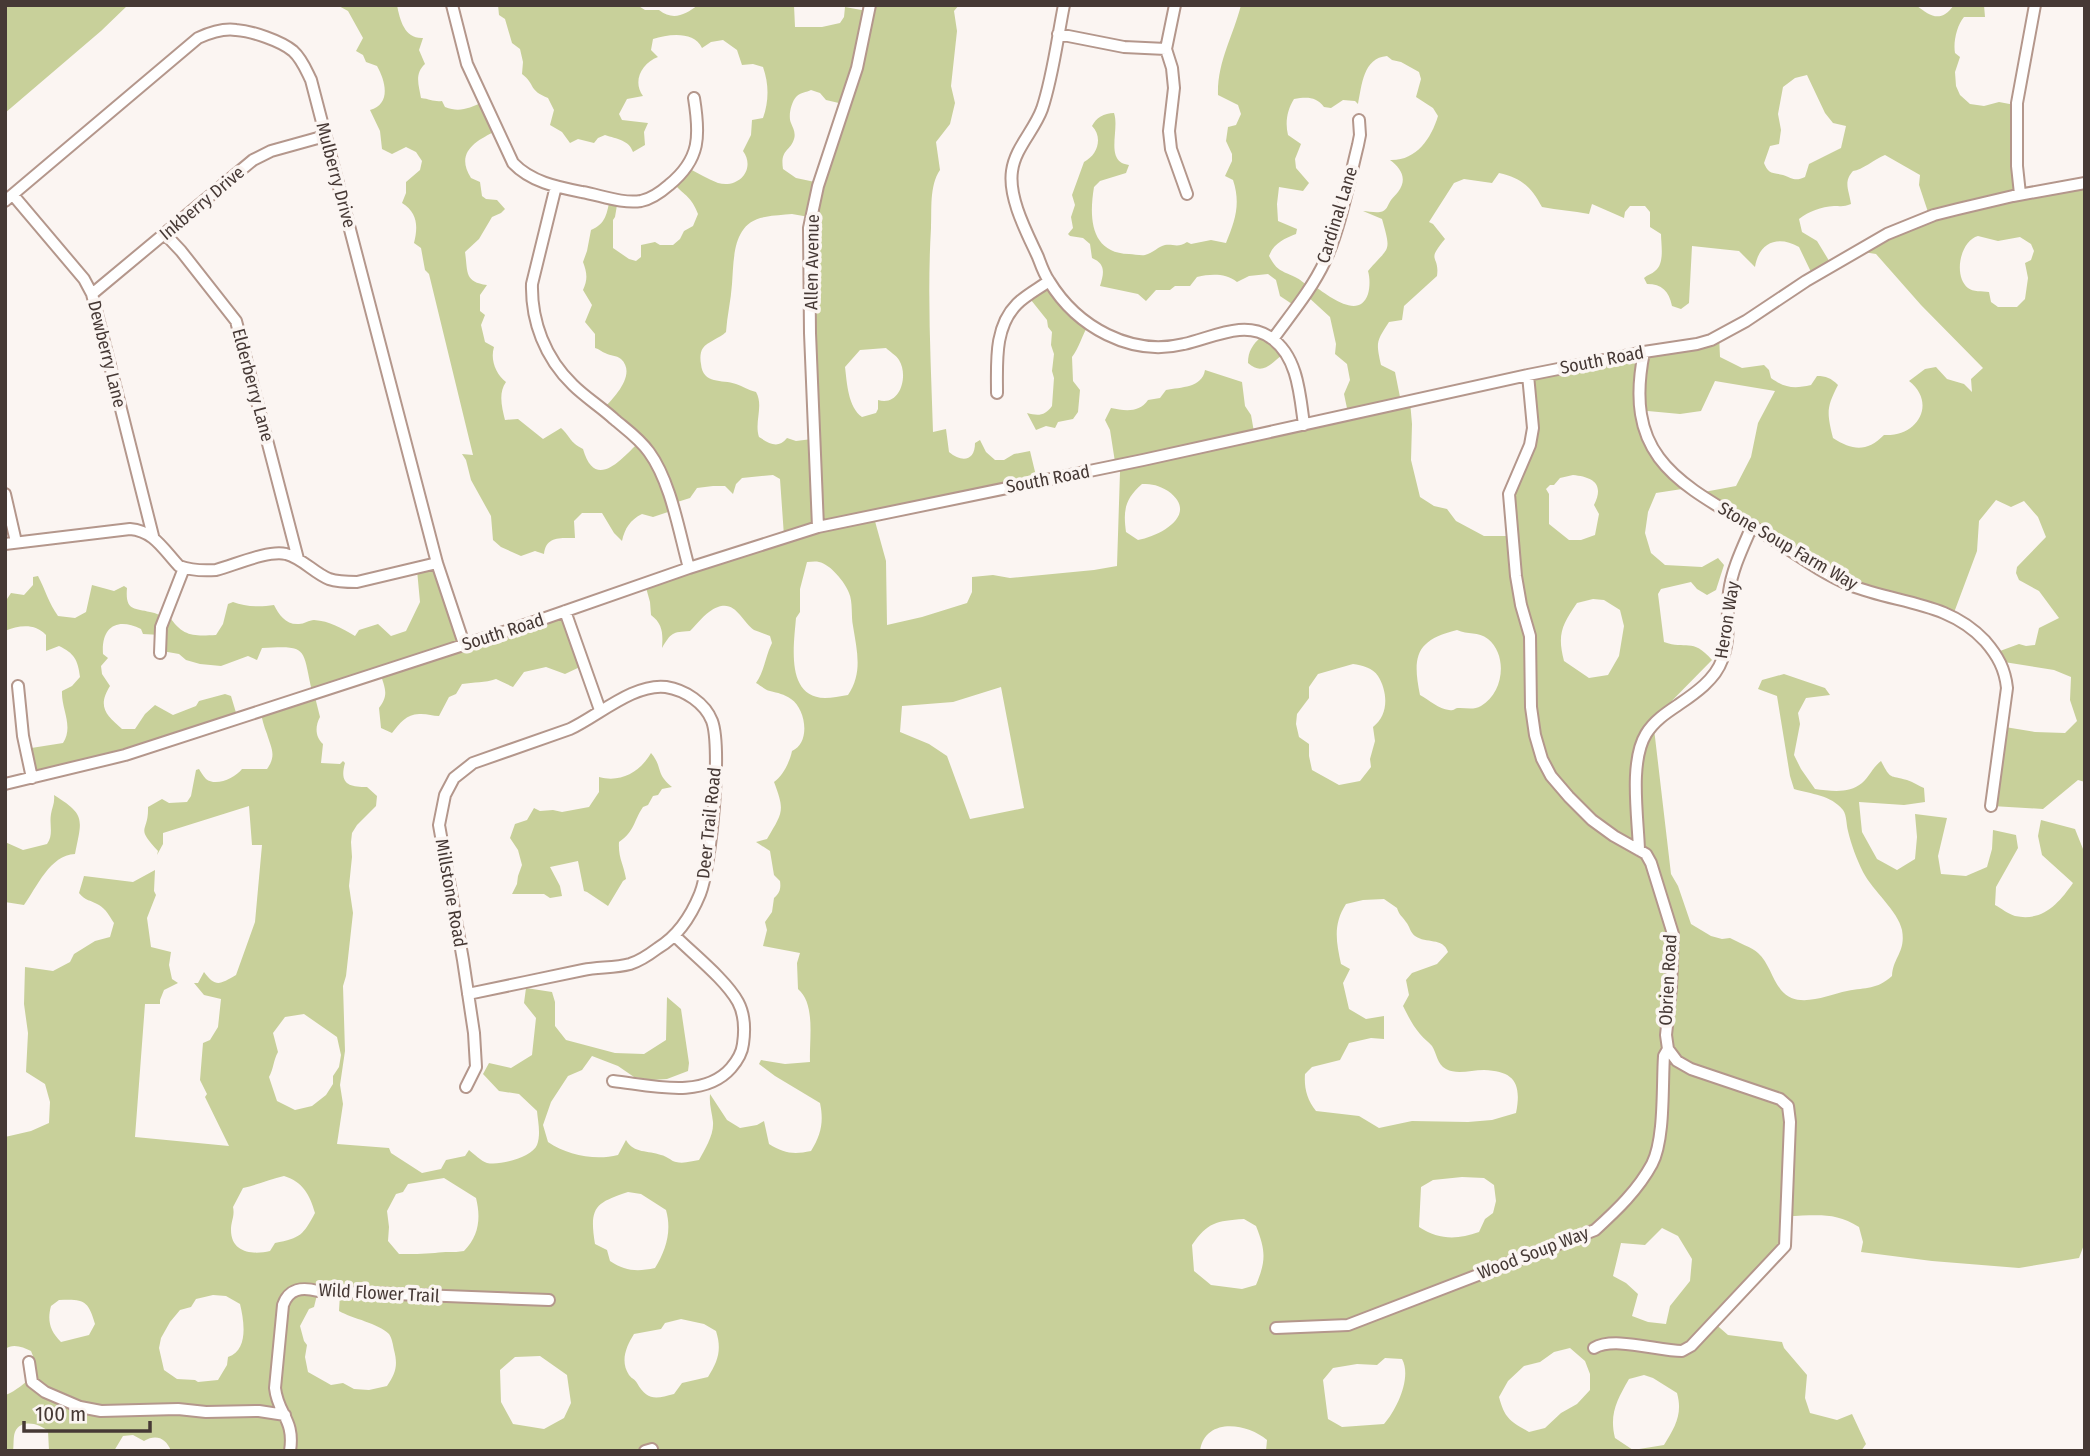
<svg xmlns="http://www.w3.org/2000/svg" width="2090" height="1456" font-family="'Fira Sans Condensed',sans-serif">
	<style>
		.green { fill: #c8d09a; fill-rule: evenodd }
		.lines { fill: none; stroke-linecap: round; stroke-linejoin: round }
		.minor-casing { stroke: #b4978c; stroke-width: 14 }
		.minor { stroke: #fff; stroke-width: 10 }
		.labels { text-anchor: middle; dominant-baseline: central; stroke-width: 7; stroke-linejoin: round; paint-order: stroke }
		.street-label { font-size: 18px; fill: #463935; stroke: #fbf5f2 }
	</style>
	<rect width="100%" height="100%" fill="#fbf5f2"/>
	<path class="green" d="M5 5H128L101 31 5 113Z
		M337 5H397C400 21 405 39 423 38L419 50 425 64C414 74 419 86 421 98 430 99 434 102 442 101L445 107C460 113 469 108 483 102L496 131C475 141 455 153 471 178L480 182 482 196 486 199 497 200 505 209 501 213 492 217 479 239 465 252C468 272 464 282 487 285L480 295V311L485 315 481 325 485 342 494 347C490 360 496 374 506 382 498 393 502 408 505 420L518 419 543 439 561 428C572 438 568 441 583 449 595 491 621 460 639 442L604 408C614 398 637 374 621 359 616 355 611 356 605 353 602 352 599 349 595 348V334L585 322 592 305 583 290C588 279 587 273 583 262L587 251 591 230C606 224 607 213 610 198L618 199 615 217 613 220V248L629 259 636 261 641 257V245L655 242 660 245H673L680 239 684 231 693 226 698 214C691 196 686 197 673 183L688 168C698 173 708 179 718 183 739 189 756 169 743 151L751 135 752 120 763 118C769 101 769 84 763 67L753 64 742 65 737 50 723 40 711 42 702 48C694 31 669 34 653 39L651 50 658 57C642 63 632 81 643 96L627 99 619 114 622 120 648 123 644 132 645 145 633 152C629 140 617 139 605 135L598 138 594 143 578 139 570 143 562 132 550 125 554 110 548 98C528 90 536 85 522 74L523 62 520 49 512 43 505 19 499 15 498 5H637L645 10H659C673 21 685 15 698 5H794L795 27H822L840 23 844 17 845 7 867 11 868 5H959L954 11 957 31 951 86 955 103 950 124 936 142 940 170C929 186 932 210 931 228 927 296 931 364 933 432L946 429 949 452C962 463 975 461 975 443L980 440 986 452 995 460H1004L1014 454 1030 451 1037 480 873 514 886 561 887 625 922 617 967 603 972 592V577L993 575 1010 578 1094 570 1117 566 1120 472 1119 465 1115 462 1110 430 1105 420 1111 408C1125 411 1139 413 1148 400L1160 398 1166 390C1181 387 1202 388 1205 370L1242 382 1245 406 1251 415 1254 432 1348 413 1344 394 1350 380 1347 364 1335 354 1336 344 1330 317 1307 296 1295 306 1280 296 1276 280 1268 274 1249 276 1237 282C1225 273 1211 274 1197 277L1190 286H1175L1170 290H1156L1146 301 1138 294 1100 286C1104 273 1106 264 1092 258L1090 244 1083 238 1070 236 1068 234 1073 228 1071 217 1075 205 1072 195 1084 162C1098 155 1103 137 1092 126 1096 118 1104 113 1114 113 1120 130 1104 162 1129 165L1126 173 1100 181 1094 187C1089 217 1090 253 1129 254 1134 254 1141 256 1145 255 1153 253 1159 246 1165 245 1174 244 1178 248 1187 242L1191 244 1211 240 1226 243C1235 221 1241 204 1233 180L1225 176 1232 161V154L1226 141 1228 127 1236 125 1241 114 1238 105 1218 95C1217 62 1233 37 1241 5H1916C1931 17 1941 23 1954 5H1984L1985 17H1964C1957 25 1953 42 1955 53L1960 57 1955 72 1956 86 1960 95 1970 104 1984 106 1999 102 2015 105 2019 193 2085 182V782L2078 780 2043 809 1992 806 2005 727 2035 732 2065 733 2077 721 2070 700 2071 677 2054 670 2004 662 2000 651 2019 644 2026 646 2035 645 2039 628 2059 618 2039 591 2019 580 2016 573 2017 567 2046 537 2038 517 2024 501 2011 507 1996 500 1979 521 1977 551 1952 618 1832 580 1704 492 1736 486 1751 457 1758 423 1775 391 1715 381 1701 411 1680 414 1637 410 1658 464 1682 489 1656 493 1648 512 1645 533 1651 553 1665 565 1702 567 1718 558 1724 565 1716 590 1707 595 1697 589 1691 582 1661 589 1658 594 1664 642C1686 650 1692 637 1712 660L1653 720 1671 874 1678 886 1691 924 1711 936 1722 939 1730 938C1737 942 1753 948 1758 953 1769 963 1772 979 1781 990 1797 1010 1827 995 1847 991 1867 987 1876 990 1892 976 1893 957 1906 952 1902 930 1898 911 1873 891 1863 872 1857 860 1851 844 1848 831 1846 824 1847 816 1843 810 1831 795 1811 794 1794 789L1790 776 1777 696 1758 689 1762 680 1784 674 1825 688 1830 695 1806 698 1798 713 1800 724 1794 755 1801 769 1815 789C1831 791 1849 794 1862 783 1869 777 1873 767 1881 761 1891 780 1889 775 1907 780 1913 782 1919 786 1924 788L1925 802 1904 805 1859 802 1862 832 1877 859 1897 870 1915 859 1917 837 1915 814 1947 818 1938 856 1941 874 1966 876 1987 867 1992 849 1993 830 2016 835 2018 848 1996 887 1995 905C2001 908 2008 914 2015 916 2043 922 2059 903 2073 883L2042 855 2038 836 2041 820 2075 829 2085 854V1242L2079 1258 2019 1268 1932 1261 1861 1252 1863 1242 1859 1227C1834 1211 1815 1216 1787 1216L1785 1245 1712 1321 1728 1335 1782 1342 1784 1348 1807 1375 1805 1398 1810 1413 1837 1420 1852 1414 1866 1444 1861 1451H1266L1267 1440C1247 1423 1205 1417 1200 1451H171C166 1438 156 1434 144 1441L133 1435 123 1436 114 1451H49L48 1431C40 1424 21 1418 15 1432 13 1437 14 1445 13 1451H5V1395C12 1393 15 1390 21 1386 36 1374 39 1370 31 1351 23 1347 13 1343 5 1349V1137L31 1131 49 1123 50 1102 45 1084 26 1072 28 1033 24 1004 25 967 53 971 70 962 74 954 95 941 110 937 114 923C110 917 106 909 99 905 91 900 85 901 79 893L84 876 133 882 155 870 154 891 156 895 147 918 151 947 171 952 169 965 172 979 178 983 164 990 160 1000V1004H145L135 1137 229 1146 205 1097 207 1094 200 1080 203 1043 210 1040 218 1027 221 999 204 995 194 983H198L204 972C216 988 220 984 236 975L255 922 262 845H252L249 806 163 833V844L157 855 158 851C134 825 149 834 148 807L162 799 169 803 187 802 191 796 196 770 199 769C201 772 203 776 206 779 216 787 235 778 242 769H267C277 755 271 748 267 734 264 727 262 718 260 710L315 697 320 717C315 726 315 737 323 744L321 763 340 764 343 761 345 763C339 784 349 787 367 787L377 796 376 806 357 825 352 833 351 842 352 857 349 886 353 913 346 976 343 986 345 1051 340 1085 343 1104 337 1144 389 1148 391 1153 422 1173 441 1169 446 1160 465 1156 469 1150C474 1154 481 1161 487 1163 500 1166 532 1157 537 1145 541 1134 538 1122 537 1111L519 1094 499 1091 483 1074 489 1063 511 1068 532 1055 536 1018 524 1003 526 988 552 992 555 1002V1026L566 1040 615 1053 644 1054 666 1040 667 997 681 1009 689 1063 688 1071 667 1079 652 1080 634 1077 618 1066 592 1056 582 1070 568 1076 551 1102 543 1125 548 1142C567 1155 595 1161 618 1155L626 1140C634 1154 648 1150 661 1155 667 1156 671 1161 676 1162 684 1164 692 1161 699 1160 705 1149 714 1135 713 1122 712 1112 709 1105 710 1094L727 1120 740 1128 757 1125 764 1121 769 1144C784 1153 793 1155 811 1151 821 1135 824 1122 820 1103L775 1076 759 1064 761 1060 785 1064 810 1062C809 1040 816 1004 798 989L797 963 800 953 763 946 767 930 765 922 772 912 774 898C780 893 781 888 780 881L774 875 770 851 756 842 767 839C783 812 785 811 774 782 783 776 790 761 792 751 811 743 806 709 791 699 784 694 778 693 770 691 765 690 760 685 756 683 765 670 765 657 772 643L770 636C765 634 759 632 754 630 740 620 734 594 709 612 702 617 696 625 690 631 672 632 671 633 662 648 663 634 663 624 651 615L650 602 645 584 784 536 780 479 773 475 742 478 736 484 733 494 725 486H713L697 488 690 498 671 504V511L653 517 642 514C630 520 625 528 622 541L614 533 602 513H582L574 521 575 538C560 538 546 536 544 554L535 551 521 556 501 547 493 540 491 516 471 480 466 460 462 454 473 455 429 274 425 270 421 248 414 243C418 227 418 213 402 203L406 193V182L420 170 422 161 416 152 406 147 392 154 382 149 380 131 370 110C391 104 386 82 377 66L366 62 363 55 356 51 363 38 348 11ZM1387 56 1392 60 1401 62 1419 72 1421 79 1416 97 1433 108 1438 116C1431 139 1416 161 1390 160 1401 168 1408 179 1398 192 1396 195 1393 197 1391 200 1387 206 1387 211 1380 212 1375 213 1368 211 1363 211L1382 219C1392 254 1389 246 1368 271 1370 278 1370 287 1368 294 1359 321 1328 295 1314 286L1309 287C1305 284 1300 279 1295 277 1280 270 1277 271 1269 256 1273 244 1285 238 1296 234L1297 229 1278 221 1277 204 1279 187 1303 191 1309 183 1296 168 1295 159 1301 144 1288 135C1285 123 1287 110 1294 99 1306 97 1316 96 1324 107L1331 108 1343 100 1355 101 1358 104C1362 85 1363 58 1387 56ZM1807 75 1825 113 1833 123 1846 126 1841 148 1809 164 1805 177C1795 182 1792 178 1783 175 1772 172 1769 175 1764 163L1770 146 1779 144 1781 130 1778 114 1783 87 1795 78ZM811 90 820 93 826 100 843 104 815 182 796 178 783 169C780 149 790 152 794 139 796 133 793 128 791 123 788 116 791 103 796 97 799 93 807 92 811 90ZM1885 155 1920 175 1919 185 1929 215 1857 251 1876 254 1921 305 1983 368 1971 379 1972 392 1964 384 1947 379 1936 367 1925 369 1909 381C1937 403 1918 437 1884 435 1867 452 1853 451 1833 438 1827 413 1826 408 1838 385 1831 378 1826 376 1817 376L1811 385C1794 389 1785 388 1771 378L1769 370 1764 365 1742 368 1720 357 1719 335 1527 376 1533 446 1514 485 1513 536H1484L1456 521 1447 509 1434 506 1420 497 1411 460 1412 424 1410 401 1401 402 1395 372 1381 365C1376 342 1376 342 1389 322L1402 320 1404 306 1437 276C1440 254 1425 263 1445 239L1433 224 1429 222 1454 183 1464 179 1492 183 1499 173C1522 178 1531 187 1542 207 1558 210 1573 211 1589 214L1592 204 1624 218 1625 212 1630 206H1645L1650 212V227L1661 234C1661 244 1665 264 1655 271 1652 274 1647 275 1644 278L1647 284C1662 284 1669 291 1672 306L1681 309 1689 303 1692 246 1739 251 1755 267C1759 242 1778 235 1799 247L1811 272 1831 264 1817 241 1802 232 1799 219C1809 211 1821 207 1834 206 1841 206 1844 207 1851 204 1849 190 1843 182 1853 171 1862 170 1875 159 1885 155ZM792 214 809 217 812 439 796 441 787 438C778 449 770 444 759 437 754 422 764 406 756 392 748 390 742 386 736 384 722 379 703 385 701 364 700 359 700 352 703 348 707 342 720 338 726 332 727 316 731 300 732 284 734 259 732 222 765 217 774 215 783 215 792 214ZM1978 236 1998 241 2020 237 2031 244 2034 251 2031 260 2025 263 2028 278 2025 299 2017 307H1998L1991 302 1989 292C1982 291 1973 292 1968 288 1953 276 1960 241 1978 236ZM886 348C889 351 897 356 899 360 909 376 900 407 878 400V409L876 413 862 417C848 407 847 383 845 367L860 350ZM1573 475C1592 477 1605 483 1594 505L1599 514 1595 535 1581 540H1569L1549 524V494L1546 489 1550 485H1554L1560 478ZM1142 484C1153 484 1158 485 1168 491 1200 514 1161 536 1138 540L1126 532C1123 510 1125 499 1142 484ZM807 562C811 562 815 561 819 562 830 564 845 582 849 593 853 602 851 616 853 626 857 651 863 673 848 695 840 696 832 698 825 698 785 697 794 644 796 618L800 612V589ZM1593 599 1604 600 1620 610 1624 626 1619 656 1608 675 1589 678 1564 661C1557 634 1562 625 1577 603ZM1457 630C1468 635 1478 631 1488 639 1508 655 1504 693 1481 706 1474 710 1467 708 1460 708 1452 708 1457 711 1449 710 1439 709 1429 700 1420 695 1412 656 1416 640 1457 630ZM1353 664C1362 665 1373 668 1378 676 1388 692 1389 715 1373 727L1375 741 1370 759 1371 767 1360 781 1339 785 1312 770 1309 756V744L1299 737 1296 724 1297 714 1309 698V687L1318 674ZM1001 687 1024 808 970 819 947 756 929 744 900 732 902 706 953 702ZM1384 899 1397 908C1399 915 1402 916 1406 922 1410 927 1410 932 1415 936 1426 944 1443 937 1448 952L1437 964 1412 973 1406 980 1409 995 1403 1006C1408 1016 1413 1026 1420 1034 1424 1039 1429 1042 1432 1046 1437 1054 1437 1064 1446 1069 1457 1075 1471 1070 1484 1070 1514 1071 1522 1083 1516 1113L1492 1120 1468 1122 1412 1121 1379 1128 1359 1116 1316 1111C1307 1100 1304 1088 1305 1074L1312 1067 1340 1060 1349 1043 1371 1038 1384 1039V1016L1366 1019 1349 1009 1343 983 1350 969 1341 964C1336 941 1333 924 1346 904L1363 900ZM304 1014 337 1037 341 1055 339 1067 333 1076V1084L326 1095 312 1106 295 1110 277 1101 269 1077C274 1068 273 1061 278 1052L273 1033 285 1017ZM284 1176C303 1182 310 1195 315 1213 303 1235 301 1238 275 1243L270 1251C253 1255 231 1253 231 1230 231 1221 235 1216 233 1207L243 1188C257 1185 270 1179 284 1176ZM1462 1177 1484 1178 1494 1185 1496 1201 1493 1213 1485 1219 1479 1232C1457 1240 1439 1240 1419 1227L1421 1187 1433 1180ZM444 1178 476 1198C481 1218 479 1236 464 1251 453 1253 445 1251 435 1253 423 1254 412 1254 399 1254L388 1241 389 1227 387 1211 396 1194 403 1192 408 1184ZM628 1192 641 1194 666 1210C672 1231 666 1250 655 1268 637 1272 625 1271 610 1261L607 1250 595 1244C589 1207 595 1203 628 1192ZM1244 1219 1256 1226C1266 1251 1266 1261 1256 1285L1242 1289 1211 1285 1194 1271 1192 1245C1208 1222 1216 1221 1244 1219ZM1662 1228 1678 1236 1692 1259 1690 1281 1670 1306 1666 1324 1648 1322 1632 1316 1638 1294 1626 1283 1613 1276 1621 1243 1645 1245ZM318 1291 340 1294 339 1311C353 1319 378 1323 389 1334 392 1338 393 1345 394 1350 398 1365 396 1373 387 1386L369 1390 354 1389 343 1383 331 1385 308 1372 305 1357 307 1345 304 1341 300 1326 309 1309 314 1307ZM213 1295 226 1296 240 1304C244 1321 249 1350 228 1357L227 1365 218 1380 198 1382 195 1380 177 1379 164 1370 159 1348 161 1338 170 1322 180 1310 191 1307 196 1299ZM59 1300C84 1299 88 1300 95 1324L89 1335 61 1342C50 1331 47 1321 51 1306ZM681 1319 704 1324 716 1331C722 1350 718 1361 708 1377L682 1383 674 1394C656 1399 647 1401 637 1383 635 1379 632 1379 629 1375 620 1361 626 1347 634 1334L661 1329 665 1323ZM1570 1348 1585 1361 1590 1374V1390L1577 1404 1561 1413 1545 1428 1529 1432C1510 1421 1505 1419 1499 1397L1508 1381 1524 1366 1540 1362 1554 1352ZM540 1356 567 1375 571 1403 564 1418 544 1429 513 1424 501 1402 500 1370 515 1357ZM1385 1358 1402 1359C1412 1377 1397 1409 1384 1424L1342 1427 1328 1419 1323 1380 1333 1368 1357 1364 1377 1365ZM1644 1375 1653 1378 1677 1393C1683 1414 1675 1427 1664 1445L1633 1450 1615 1438C1609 1414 1617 1400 1629 1379Z
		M1051 285 1088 325C1082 336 1079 348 1072 357L1073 381 1080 390 1078 412 1073 419 1058 422 1055 428 1046 426 1036 430 1027 413C1038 416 1045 416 1052 406L1054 378 1052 371 1054 354 1051 345 1052 332 1048 327 1047 320 1031 300Z
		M1260 334 1283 354C1271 364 1262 376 1248 363 1248 351 1253 344 1261 337Z
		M434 565 463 643 562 611 582 666 565 674 546 667 524 672 513 687 496 679C485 683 474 682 462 684L456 694 449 697 439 716C433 716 428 714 421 714 407 713 400 723 392 733L381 728 379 708C390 694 384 687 380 672L312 691C302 648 309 645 262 648L257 660 248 656 221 666 200 664 186 660 179 654 162 651 161 635 143 634 141 629C117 617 101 627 103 654L108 658 101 666 102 674 110 686C97 707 106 715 122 729H135L145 714 155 705 173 715 196 706 199 701 225 694 231 696 237 716 235 718 31 777 25 749 63 743C74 726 61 709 62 691L72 686 80 677C78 660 74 653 59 646L46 651V635C35 623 19 625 5 631V602L11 593 24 595 33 585V577L38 576C45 589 49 604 58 616L75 618 86 612 92 585 114 591 124 586 127 588C125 611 134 608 150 612 156 613 162 616 167 618L169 616C183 637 193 636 216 635L223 624 228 604 233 602C245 607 261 607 274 605 279 615 286 625 299 624 304 624 309 620 314 620 330 621 341 628 355 636L359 630 378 624 391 636 406 631 420 602 417 570Z
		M651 753C663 767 655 773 672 787L662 789 658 795 653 796 648 805 643 807C633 822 635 831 619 842 618 858 624 865 626 879L623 881 608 906 587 892 584 891 578 861 550 867 560 886 562 896 550 898 544 894H512L517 884 518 876 522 865 518 850 510 838 515 824 527 820 534 808 540 811 553 810 562 812 589 807 599 792V777C621 783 640 772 651 753Z
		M54 795C86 815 82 819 75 854 50 855 37 887 24 905L5 902V842L23 850 47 844C54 834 49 825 51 814 52 807 55 803 54 795Z"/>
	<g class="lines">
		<g class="minor-casing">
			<path id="minor" d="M452 5 467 64 513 163C531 182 557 187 582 192 600 195 622 204 641 201 651 199 661 192 669 185 701 159 700 135 694 98
				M1064 5C1057 40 1053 76 1042 109 1034 131 1015 148 1012 171 1008 198 1027 233 1038 257 1041 265 1044 274 1049 281 1077 327 1131 357 1184 344 1212 338 1245 319 1271 338 1298 356 1300 396 1304 425
				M1175 5 1166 49 1172 68 1174 88 1169 131 1171 149 1187 194
				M1058 34 1124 47 1166 49
				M556 186 532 284C531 321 545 358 573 385 585 397 601 407 614 419 627 430 639 438 649 452 671 482 679 532 689 568
				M2020 194 2017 166V103L2035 5
				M13 195 84 279 92 294 153 536
				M5 201 198 38C209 33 223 28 236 30 252 31 281 41 293 51 302 59 306 70 311 80L437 563 464 644
				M165 234 181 251 236 321 298 559
				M92 294 253 160 271 151 325 136
				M1273 339C1291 314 1312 289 1325 261 1340 229 1349 181 1358 145L1360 135 1359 120
				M1644 352C1622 461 1682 484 1763 533 1791 550 1819 572 1850 585 1897 604 1948 601 1985 641 1998 656 2005 669 2007 688L1991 806
				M1528 375 1533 428 1530 445 1509 494 1516 576 1521 605 1530 636 1531 707 1535 735 1542 759 1551 776 1569 797 1592 820 1614 836 1646 854 1651 863 1673 934 1671 988 1666 1035 1668 1049 1677 1061 1691 1069 1780 1099 1788 1106 1790 1122 1785 1246 1691 1346 1682 1351C1658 1351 1614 1336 1594 1348
				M997 393C997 362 994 327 1017 304 1026 295 1038 289 1049 281
				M5 494 16 542
				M818 527 810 333 809 228 818 186 857 68 870 5
				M5 544 130 529C154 531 163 549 179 566 190 570 203 571 216 570 235 565 267 550 286 554 302 558 314 573 329 579 338 582 348 582 357 582L437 563
				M565 611 600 710
				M160 653 161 627 184 568
				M18 686 23 736 32 778
				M5 784 125 755 537 621 689 568 818 527 1143 460 1528 375 1644 352 1697 344 1711 340 1746 321 1806 281 1887 234 1934 215 1958 209 2013 196 2085 183
				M1639 850C1638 817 1629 762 1646 734 1654 721 1666 713 1678 705 1694 694 1715 680 1722 660 1731 638 1726 614 1729 592 1732 569 1743 547 1752 526
				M613 1081C650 1085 703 1100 731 1068 737 1061 742 1053 743 1044 745 1030 745 1015 738 1002 726 980 693 954 675 936
				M466 1087 476 1067 474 1033 463 960 439 825 445 795 454 778 473 763 570 729C598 716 634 683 666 687 685 690 705 703 712 721 722 748 711 867 700 894 691 916 678 936 658 948 650 954 640 961 630 964 615 968 599 967 583 970 545 978 506 986 468 994
				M1276 1328 1348 1325 1595 1230C1617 1210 1638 1190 1652 1164 1665 1139 1662 1085 1664 1056L1668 1049
				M29 1362 32 1382 45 1392 80 1407 101 1411 178 1409 206 1412 259 1411 285 1415
				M290 1451C295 1419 278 1415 275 1388L283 1305C289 1288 302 1287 318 1291L549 1300
				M645 1451 652 1449"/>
		</g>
		<use href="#minor" class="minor"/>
	</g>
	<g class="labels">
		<g class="street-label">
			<text transform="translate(336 175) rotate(75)">Mulberry Drive</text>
			<text transform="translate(202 203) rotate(-40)">Inkberry Drive</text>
			<text transform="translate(1337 215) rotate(-73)">Cardinal Lane</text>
			<text transform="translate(812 262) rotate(-89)">Allen Avenue</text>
			<text transform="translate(107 354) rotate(76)">Dewberry Lane</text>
			<text transform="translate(1602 360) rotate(-11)">South Road</text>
			<text transform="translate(253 385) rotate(75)">Elderberry Lane</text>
			<text transform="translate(1048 479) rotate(-11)">South Road</text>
			<text transform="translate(1788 546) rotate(30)">Stone Soup Farm Way</text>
			<text transform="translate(1727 620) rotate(-81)">Heron Way</text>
			<text transform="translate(503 632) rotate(-18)">South Road</text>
			<text transform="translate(709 823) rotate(-84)">Deer Trail Road</text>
			<text transform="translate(451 893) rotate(80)">Millstone Road</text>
			<text transform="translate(1668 980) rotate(-87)">Obrien Road</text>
			<text transform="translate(1533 1253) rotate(-21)">Wood Soup Way</text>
			<text transform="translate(379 1293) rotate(3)">Wild Flower Trail</text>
		</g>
	</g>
	<rect width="2090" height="1456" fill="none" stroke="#463935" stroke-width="14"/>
	<path d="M24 1421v10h126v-10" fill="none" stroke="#463935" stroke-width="3.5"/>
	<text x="35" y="1421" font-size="21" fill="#463935" stroke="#fbf5f2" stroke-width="5" paint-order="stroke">100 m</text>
</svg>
